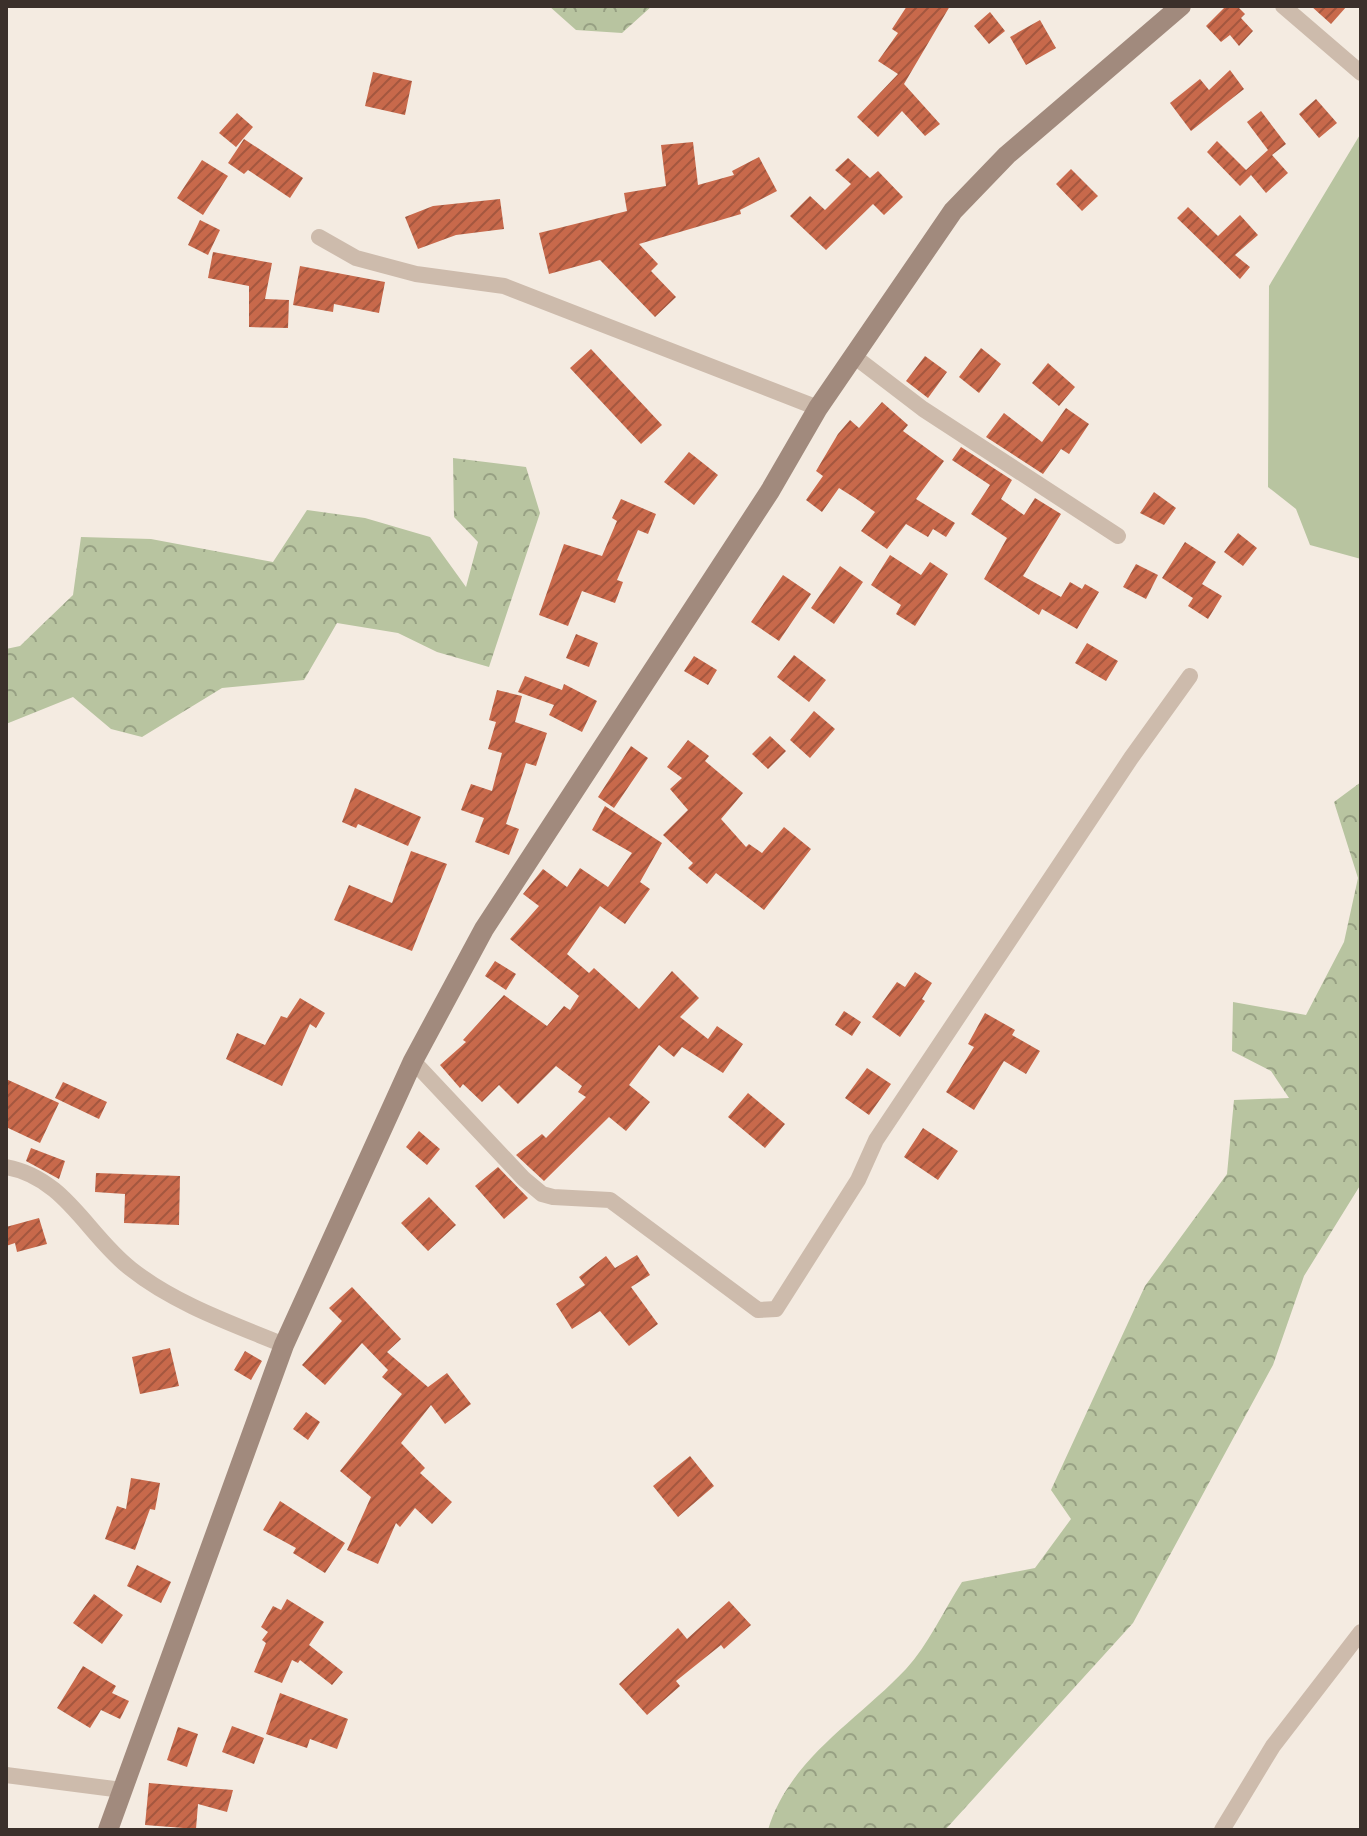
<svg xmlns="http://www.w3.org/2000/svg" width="1367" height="1836" font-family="Lato,sans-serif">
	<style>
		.green { fill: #b8c4a0 }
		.forest { fill: url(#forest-crowns) }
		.building { fill: url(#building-hatch) }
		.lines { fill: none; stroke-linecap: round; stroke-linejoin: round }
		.street { stroke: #cdbbac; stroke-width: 16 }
		.secondary { stroke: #a18a7d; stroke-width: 20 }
	</style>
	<defs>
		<pattern id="forest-crowns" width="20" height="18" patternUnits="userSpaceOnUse" patternTransform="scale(2)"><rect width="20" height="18" fill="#b8c4a0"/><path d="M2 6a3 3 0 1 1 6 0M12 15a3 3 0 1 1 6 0" fill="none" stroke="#97a083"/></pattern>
		<pattern id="building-hatch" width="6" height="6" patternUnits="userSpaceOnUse" patternTransform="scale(2)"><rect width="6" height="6" fill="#c8694b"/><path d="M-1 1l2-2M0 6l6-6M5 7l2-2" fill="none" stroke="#a4573f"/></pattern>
	</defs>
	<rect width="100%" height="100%" fill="#f4ebe1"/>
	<path class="green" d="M1361 133V559L1310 545 1296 509 1268 487 1269 286Z"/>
	<path class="forest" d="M549 6H652L622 33 576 30Z
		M453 458 526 467 540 513 489 667 437 652 398 633 337 623 304 680 222 688 142 737 111 729 73 697 6 724V649L20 646 73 595 81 537 151 539 273 562 307 510 365 518 430 537 466 587 478 542 454 517Z
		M1361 782V1184L1304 1276 1273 1365 1133 1623 945 1830H768C789 1759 857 1721 906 1669 928 1645 944 1610 962 1582L1035 1568 1071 1519 1051 1490 1145 1286 1227 1174 1234 1100 1289 1098 1271 1071 1232 1051 1233 1002 1306 1015 1344 942 1358 878 1334 802Z"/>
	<path class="building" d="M907 6H950L904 84 940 124 925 136 902 111 878 137 857 117 898 74 878 61 898 33 892 29Z
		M1226 6H1237L1245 14 1241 18 1253 31 1239 46 1230 35 1221 42 1206 26Z
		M1311 6H1347L1331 24Z
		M990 12 1005 31 989 44 974 26Z
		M1040 20 1056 48 1026 65 1010 37Z
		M1230 70 1244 89 1191 131 1170 103 1200 79 1209 90Z
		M373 72 412 81 405 115 365 106Z
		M1316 99 1337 123 1319 138 1299 114Z
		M1261 111 1286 144 1272 155 1288 173 1266 193 1251 175 1240 186 1207 152 1217 141 1246 170 1268 150 1247 122Z
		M237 113 253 127 236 147 219 133Z
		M244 139 303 178 290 198 248 170 244 174 228 163Z
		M693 142 698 185 734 175 732 171 759 157 777 191 740 210 741 214 639 244 658 264 651 271 676 297 655 317 600 260 549 274 539 233 627 211 624 193 666 186 661 145Z
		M848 158 870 178 878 171 903 197 884 215 873 204 826 250 790 216 810 196 825 210 851 184 835 170Z
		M202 160 228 176 203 215 177 198Z
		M1071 169 1098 196 1082 211 1056 184Z
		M500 199 504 229 456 235 418 249 405 217 433 206Z
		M1188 207 1218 236 1240 215 1258 235 1235 255 1250 267 1240 279 1177 218Z
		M200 220 220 230 208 255 188 245Z
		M213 252 272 263 265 299 289 300 288 328 249 327V286L208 278Z
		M300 266 385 282 379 313 334 304 333 312 293 305Z
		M981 348 1001 364 979 393 959 377Z
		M591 349 662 425 641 444 570 368Z
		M925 356 947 372 928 398 906 381Z
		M1048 363 1075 387 1059 406 1032 383Z
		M882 402 908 425 903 431 944 461 916 499 955 523 946 537 933 529 928 537 906 524 887 549 861 531 875 512 855 498 839 488 822 512 806 500 823 476 816 471 838 434 850 420 859 428Z
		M1066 408 1089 424 1069 454 1061 449 1043 474 986 437 1004 413 1042 442Z
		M961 447 1012 480 1001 499 1024 515 1035 498 1061 514 1023 576 1061 597 1070 582 1082 589 1085 584 1099 592 1077 629 1042 609 1039 615 984 579 1007 538 971 514 990 485 952 460Z
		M689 452 718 475 694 505 664 482Z
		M1154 492 1176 508 1164 525 1140 513Z
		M621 499 656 514 648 534 638 530 617 580 623 582 615 603 582 591 568 626 539 615 564 544 602 556 617 521 612 518Z
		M1238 533 1257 548 1243 566 1224 552Z
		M1185 542 1216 562 1202 584 1222 596 1208 619 1188 606 1193 598 1162 578Z
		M890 555 921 575 930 562 948 574 915 626 896 614 901 605 871 585Z
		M1136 564 1158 575 1146 599 1123 587Z
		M840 566 863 582 834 624 811 608Z
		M783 575 811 594 779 641 751 622Z
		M576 634 598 643 589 667 566 658Z
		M1087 643 1118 661 1106 681 1075 663Z
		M794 655 826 680 809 702 777 677Z
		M694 656 717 670 708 685 684 671Z
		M525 676 562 690 564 684 597 701 582 732 549 715 554 705 518 692Z
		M497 690 522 696 515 722 547 733 536 766 526 763 506 824 519 829 509 855 475 842 484 818 461 810 471 784 492 791 502 753 488 749 496 722 489 720Z
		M814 711 835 729 810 758 790 740Z
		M770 736 786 751 768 769 752 754Z
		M688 740 709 756 705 761 743 793 721 819 746 847 749 844 762 853 784 827 811 849 764 910 716 873 707 884 688 868 693 863 663 835 688 810 670 789 682 778 667 767Z
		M631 746 648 758 614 808 598 797Z
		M355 788 421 817 408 846 358 824 356 828 342 822Z
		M605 806 662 843 640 882 650 889 625 924 600 906 567 954 589 973 594 968 639 1009 672 971 699 998 680 1017 708 1039 717 1026 743 1044 723 1073 682 1047 674 1057 659 1045 629 1085 650 1102 626 1131 609 1117 544 1181 516 1155 542 1134 546 1138 586 1097 578 1092 582 1086 556 1066 518 1104 499 1085 482 1102 463 1084 460 1088 440 1065 466 1042 463 1040 504 995 547 1026 564 1006 570 1010 579 996 510 939 539 906 523 894 543 869 567 887 580 868 608 887 632 853 592 830Z
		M411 851 447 864 412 951 334 920 349 885 392 903Z
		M495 961 516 974 506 990 485 976Z
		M915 972 932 983 922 999 925 1001 900 1037 872 1017 897 982 905 987Z
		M300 998 325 1013 316 1028 310 1024 282 1086 226 1059 237 1033 265 1045 281 1016 287 1018Z
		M844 1011 861 1022 852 1036 835 1025Z
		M985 1013 1015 1030 1012 1035 1040 1051 1026 1074 1004 1061 974 1110 946 1092 974 1047 968 1044Z
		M867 1068 891 1084 869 1115 845 1098Z
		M6 1079 59 1103 40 1143 6 1127Z
		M63 1082 107 1102 99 1119 55 1098Z
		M748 1093 785 1124 765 1148 728 1117Z
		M923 1128 958 1151 938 1180 904 1157Z
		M419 1131 440 1149 427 1165 406 1147Z
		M31 1148 65 1161 59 1179 26 1161Z
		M498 1167 528 1198 504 1219 475 1186Z
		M96 1173 180 1176 179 1225 124 1223 125 1194 95 1192Z
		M429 1197 456 1225 428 1251 401 1223Z
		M39 1218 47 1244 17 1252 15 1243 6 1246V1227Z
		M637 1255 650 1275 631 1287 658 1324 629 1346 600 1311 572 1329 556 1304 585 1285 579 1277 606 1256 615 1268Z
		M352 1287 401 1339 387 1352 428 1387 447 1373 471 1404 445 1424 431 1405 401 1443 425 1468 420 1473 452 1502 432 1524 415 1508 400 1527 396 1523 378 1564 347 1550 371 1497 340 1471 402 1394 382 1377 388 1370 362 1343 325 1385 302 1365 342 1321 329 1308Z
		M170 1348 179 1386 140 1394 132 1357Z
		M245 1351 262 1361 251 1380 234 1370Z
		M306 1412 320 1422 308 1440 293 1429Z
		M690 1456 714 1486 678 1517 653 1486Z
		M131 1478 160 1483 155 1510 150 1509 135 1550 105 1539 117 1506 126 1509Z
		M280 1501 345 1543 325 1573 293 1553 296 1548 263 1530Z
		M137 1565 171 1582 161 1603 127 1586Z
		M94 1594 123 1615 102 1644 73 1623Z
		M287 1599 324 1622 309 1645 343 1672 332 1685 300 1660 298 1663 292 1660 282 1683 254 1672 266 1643 262 1640 268 1632 261 1627 273 1606 281 1610Z
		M729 1601 751 1625 724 1649 721 1645 676 1681 680 1686 647 1715 619 1684 678 1628 687 1639Z
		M83 1666 116 1686 112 1693 129 1701 120 1719 101 1710 90 1728 57 1708Z
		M280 1693 348 1719 337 1749 310 1739 307 1748 266 1734Z
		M232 1726 264 1738 254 1764 222 1752Z
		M178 1727 198 1734 187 1767 167 1760Z
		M149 1783 172 1785 233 1790 227 1812 198 1804 196 1829 145 1825Z"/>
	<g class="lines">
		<path class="street" d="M1283 6 1361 73
			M319 237 356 258 416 274 504 286 818 408
			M855 357 923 409 1118 536
			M413 1061 524 1179 542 1194 553 1197 610 1200 758 1310 776 1309 858 1180 876 1140 1131 758 1190 676
			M6 1167C66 1178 87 1235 131 1269 175 1304 233 1324 284 1345
			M6 1775 122 1790
			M1222 1830 1273 1746 1361 1632"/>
		<path class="secondary" d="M108 1830 284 1345 413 1061 484 929 770 491 818 408 953 211 1007 155 1181 6"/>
	</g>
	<rect width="1367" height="1836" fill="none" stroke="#3b302b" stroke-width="16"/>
</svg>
